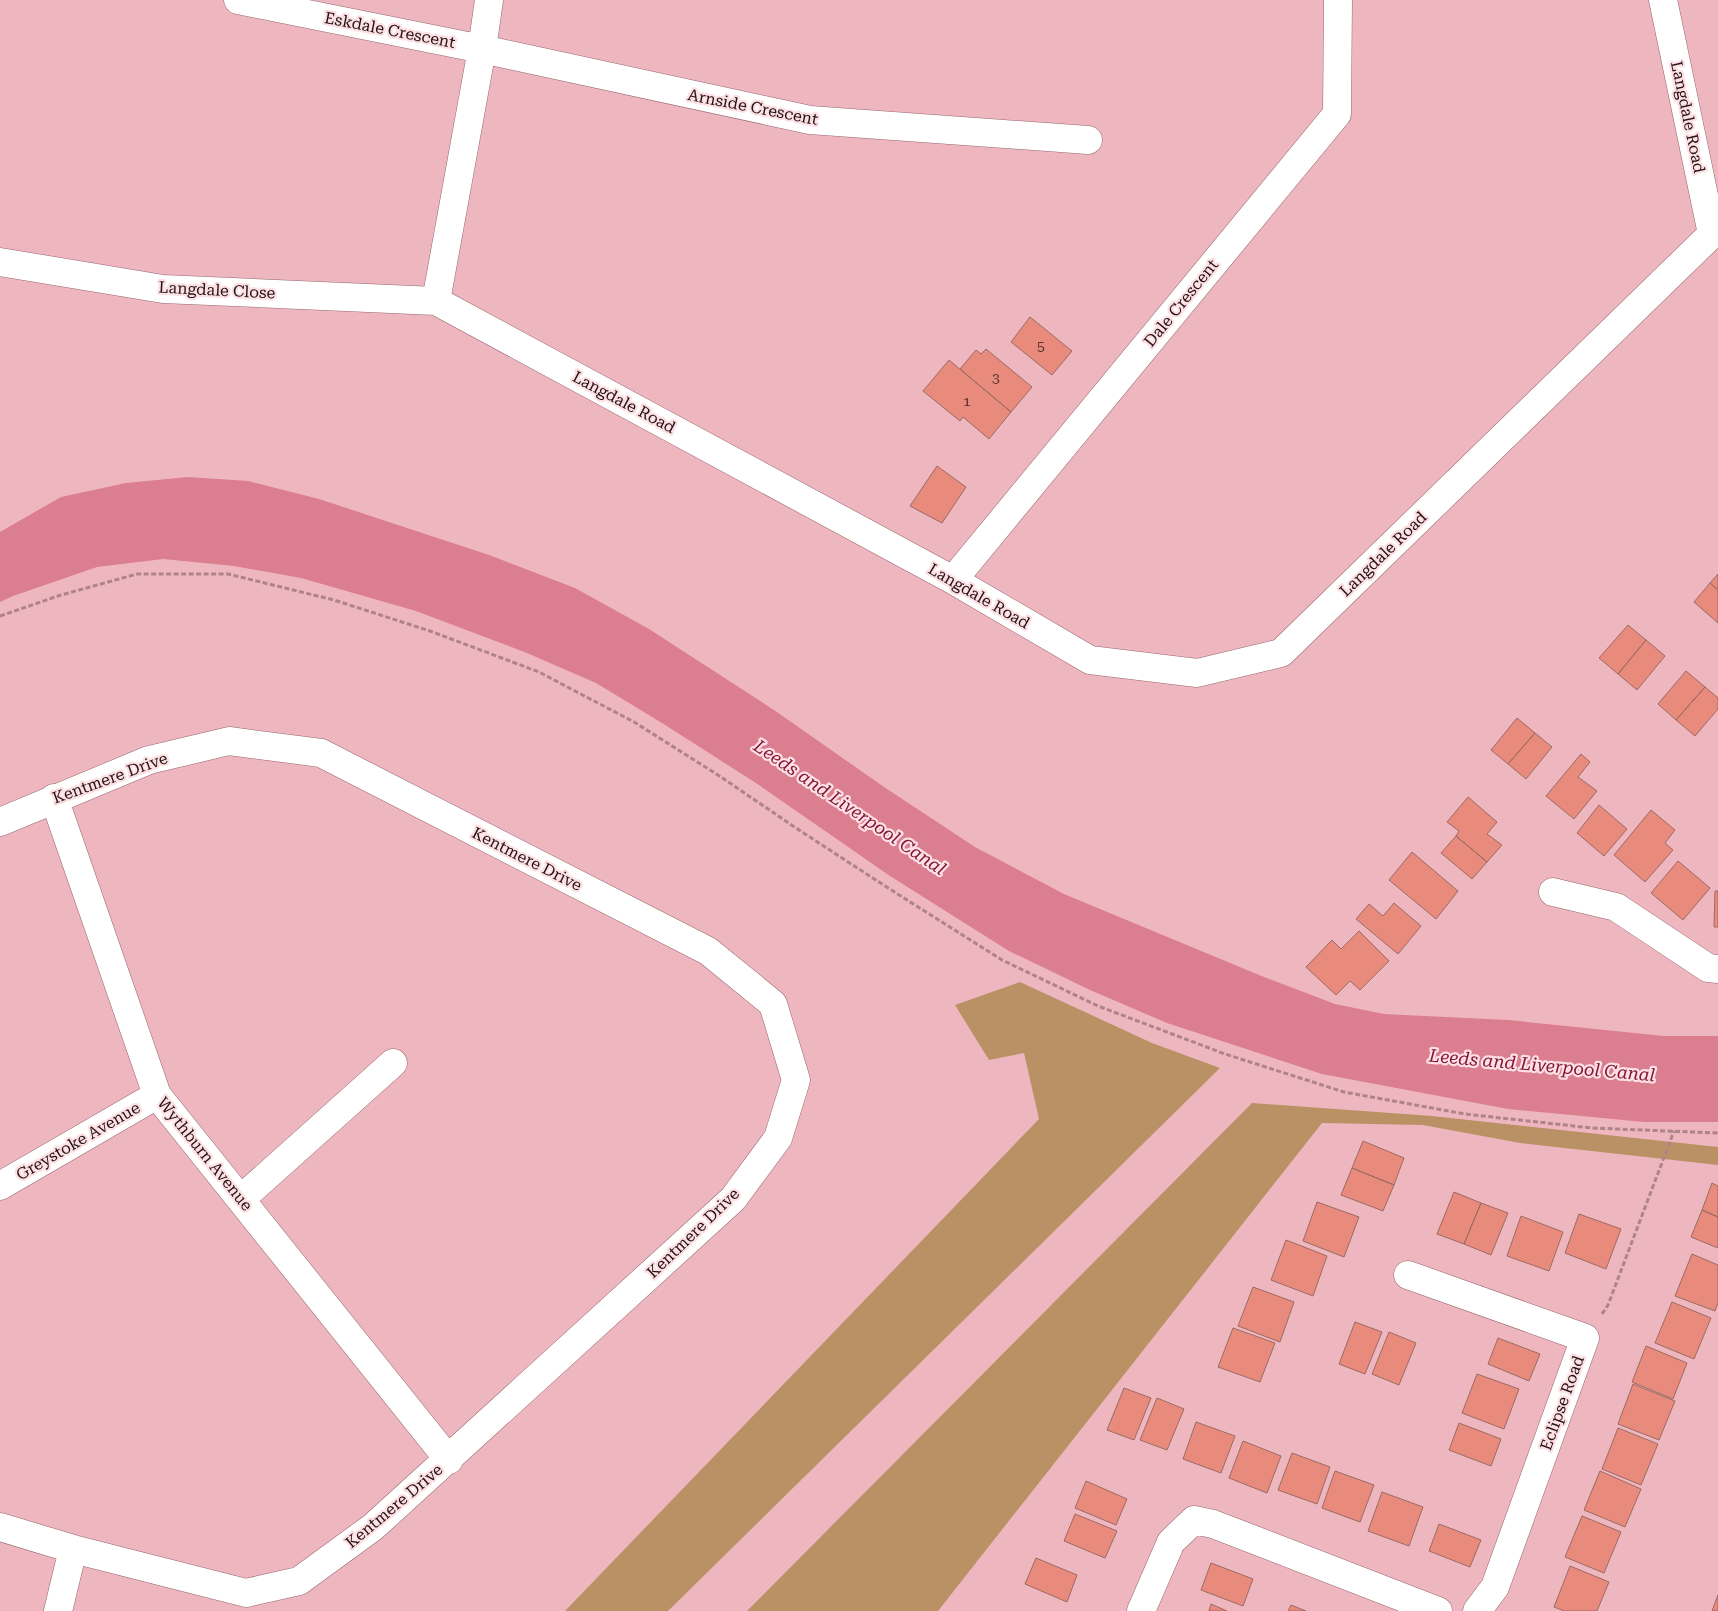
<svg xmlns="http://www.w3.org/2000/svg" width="1718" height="1611" font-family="'Roboto Serif',serif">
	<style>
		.green { fill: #ba9164 }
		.water { fill: #db7e8f }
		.building { fill: #e88b7d; stroke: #9b6a63 }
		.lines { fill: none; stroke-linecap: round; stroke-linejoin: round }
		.street-casing { stroke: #97656d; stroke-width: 29 }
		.path { stroke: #af838a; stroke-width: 3; stroke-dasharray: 5 2.5; stroke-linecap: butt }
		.street { stroke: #fff; stroke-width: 28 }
		.labels { text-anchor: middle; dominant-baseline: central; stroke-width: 4.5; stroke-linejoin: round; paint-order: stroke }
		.number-label { font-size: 14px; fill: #55302e }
		.street-label { font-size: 16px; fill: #241114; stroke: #fde0e4 }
		.water-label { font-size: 18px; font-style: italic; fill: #841538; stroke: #fde0e4 }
	</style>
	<rect width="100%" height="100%" fill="#eeb7bf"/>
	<path class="green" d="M1020 982 1152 1043 1220 1068 668 1611H565L1039 1119 1024 1053 989 1060 955 1005Z
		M1252 1103 1432 1116 1718 1147V1165L1520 1143 1423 1125 1322 1123 938 1611H747Z"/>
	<path class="water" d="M188 477 248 481 319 499 489 555 575 588 649 629 774 710 884 787 975 847 1064 894 1259 975 1335 1004 1384 1014 1508 1020 1664 1036H1718V1122H1644L1508 1109 1322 1074 1167 1023 1090 990 1009 951 890 876 756 783 662 723 596 683 527 653 416 611 301 578 234 566 163 559 97 567 13 596 0 602V532L61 497 126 483Z"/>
	<path class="building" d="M1030 317 1072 351 1052 375 1011 342Z
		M986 349 1032 387 1011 412 960 369 976 350 981 354Z
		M949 360 1011 412 989 439 963 417 960 421 923 391Z
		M937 466 966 487 942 523 910 506Z
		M1718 574V590L1710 583Z
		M1710 583 1718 590V623L1694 602Z
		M1628 625 1646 640 1618 674 1599 658Z
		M1646 640 1665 656 1637 690 1618 674Z
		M1686 671 1705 687 1676 720 1658 704Z
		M1705 687 1718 698V709L1695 736 1676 720Z
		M1517 718 1535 733 1508 764 1491 750Z
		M1535 733 1552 747 1526 779 1508 764Z
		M1581 754 1590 762 1578 777 1597 791 1574 819 1546 796Z
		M1468 797 1497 822 1487 834 1502 845 1487 862 1456 836 1459 831 1447 822Z
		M1599 805 1627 829 1604 856 1577 833Z
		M1651 810 1675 830 1665 843 1673 850 1645 882 1614 855Z
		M1456 836 1487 862 1472 879 1441 853Z
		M1412 852 1458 891 1436 919 1389 880Z
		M1678 861 1710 888 1683 920 1651 893Z
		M1715 891H1718V927H1714Z
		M1394 903 1421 926 1398 954 1356 919 1369 904 1383 916Z
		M1359 931 1389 961 1360 990 1350 981 1336 995 1306 967 1332 940 1341 949Z
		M1363 1141 1404 1158 1394 1185 1352 1168Z
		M1352 1168 1394 1185 1383 1211 1341 1195Z
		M1712 1183 1718 1186V1217L1702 1210Z
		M1454 1192 1481 1203 1464 1244 1437 1234Z
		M1317 1202 1359 1217 1344 1257 1303 1241Z
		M1481 1203 1508 1213 1491 1255 1464 1244Z
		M1702 1210 1718 1217V1248L1691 1237Z
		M1579 1214 1621 1229 1606 1269 1565 1253Z
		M1521 1216 1563 1232 1549 1271 1507 1256Z
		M1286 1240 1327 1256 1313 1296 1271 1280Z
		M1692 1254 1718 1265V1303L1715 1311 1675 1296Z
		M1253 1287 1294 1302 1280 1342 1238 1326Z
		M1672 1302 1711 1318 1694 1359 1655 1343Z
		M1355 1322 1382 1332 1365 1374 1339 1364Z
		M1233 1328 1275 1343 1260 1382 1218 1367Z
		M1389 1332 1416 1343 1399 1385 1372 1374Z
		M1498 1338 1540 1354 1529 1381 1488 1364Z
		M1646 1346 1687 1363 1673 1399 1632 1382Z
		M1477 1374 1519 1389 1504 1429 1462 1413Z
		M1633 1384 1675 1401 1659 1440 1618 1424Z
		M1124 1388 1151 1398 1134 1440 1107 1430Z
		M1157 1398 1184 1409 1167 1450 1140 1440Z
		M1196 1422 1235 1436 1221 1473 1183 1459Z
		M1459 1423 1501 1439 1491 1466 1449 1450Z
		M1618 1428 1658 1444 1641 1485 1602 1469Z
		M1243 1441 1281 1456 1267 1493 1229 1478Z
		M1292 1453 1330 1467 1317 1504 1278 1490Z
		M1335 1471 1374 1485 1360 1522 1322 1508Z
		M1600 1471 1641 1489 1625 1527 1584 1510Z
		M1086 1481 1127 1499 1116 1525 1075 1508Z
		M1382 1492 1423 1507 1409 1546 1368 1531Z
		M1075 1514 1117 1531 1105 1558 1064 1541Z
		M1582 1516 1621 1532 1604 1573 1565 1557Z
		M1439 1524 1481 1540 1470 1567 1429 1551Z
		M1036 1558 1077 1575 1067 1602 1025 1584Z
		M1211 1563 1253 1579 1243 1606 1201 1590Z
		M1570 1566 1609 1582 1597 1611H1564L1554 1607Z
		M1718 1595V1611H1712Z
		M1211 1604 1227 1611H1209Z
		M1291 1605 1306 1611H1288Z"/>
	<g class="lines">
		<g class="street-casing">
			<path id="street" d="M238 0 482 49 810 120 1088 140
				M489 0 482 49 436 301 953 580 1090 660 1197 673 1281 653 1712 234 1663 0
				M0 262 163 289 436 301
				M953 580 1337 114 1338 0
				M54 798 157 1095 449 1460
				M0 822 149 760 229 741 321 753 708 951 773 1004 796 1080 778 1138 733 1199 373 1527 299 1581 246 1593 73 1549 58 1611
				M1553 892 1616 907 1708 968 1718 969
				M0 1186 157 1095
				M241 1199 393 1063
				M1408 1275 1585 1338 1495 1587 1477 1611
				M0 1527 73 1549
				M1141 1611 1171 1542 1194 1520 1213 1524 1438 1611"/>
		</g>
		<path class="path" d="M0 616 61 595 137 574H228L334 600 430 631 539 672 634 722 718 775 799 830 885 886 1002 960 1098 1006 1225 1054 1344 1092 1465 1114 1592 1128 1718 1133
			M1602 1314 1608 1305 1674 1131"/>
		<use href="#street" class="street"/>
	</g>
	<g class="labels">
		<g class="number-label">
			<text x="1041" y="346">5</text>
			<text x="996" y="378">3</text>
			<text x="967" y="401">1</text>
		</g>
		<g class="street-label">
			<text transform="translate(390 30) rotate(11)">Eskdale Crescent</text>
			<text transform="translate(753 107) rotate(11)">Arnside Crescent</text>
			<text transform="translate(1688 117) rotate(78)">Langdale Road</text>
			<text transform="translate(217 290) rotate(3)">Langdale Close</text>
			<text transform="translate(1181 303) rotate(-51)">Dale Crescent</text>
			<text transform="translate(624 402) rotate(28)">Langdale Road</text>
			<text transform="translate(1383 554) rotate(-44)">Langdale Road</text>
			<text transform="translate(979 596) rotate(30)">Langdale Road</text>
			<text transform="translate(110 778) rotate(-20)">Kentmere Drive</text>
			<text transform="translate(527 859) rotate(27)">Kentmere Drive</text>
			<text transform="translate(78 1141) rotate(-30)">Greystoke Avenue</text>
			<text transform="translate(205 1154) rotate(51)">Wythburn Avenue</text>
			<text transform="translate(693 1233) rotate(-44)">Kentmere Drive</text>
			<text transform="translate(1562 1403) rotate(-70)">Eclipse Road</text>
			<text transform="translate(394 1506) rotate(-40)">Kentmere Drive</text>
		</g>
		<g class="water-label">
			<text transform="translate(850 807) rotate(34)">Leeds and Liverpool Canal</text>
			<text transform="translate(1542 1065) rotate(5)">Leeds and Liverpool Canal</text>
		</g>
	</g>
</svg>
